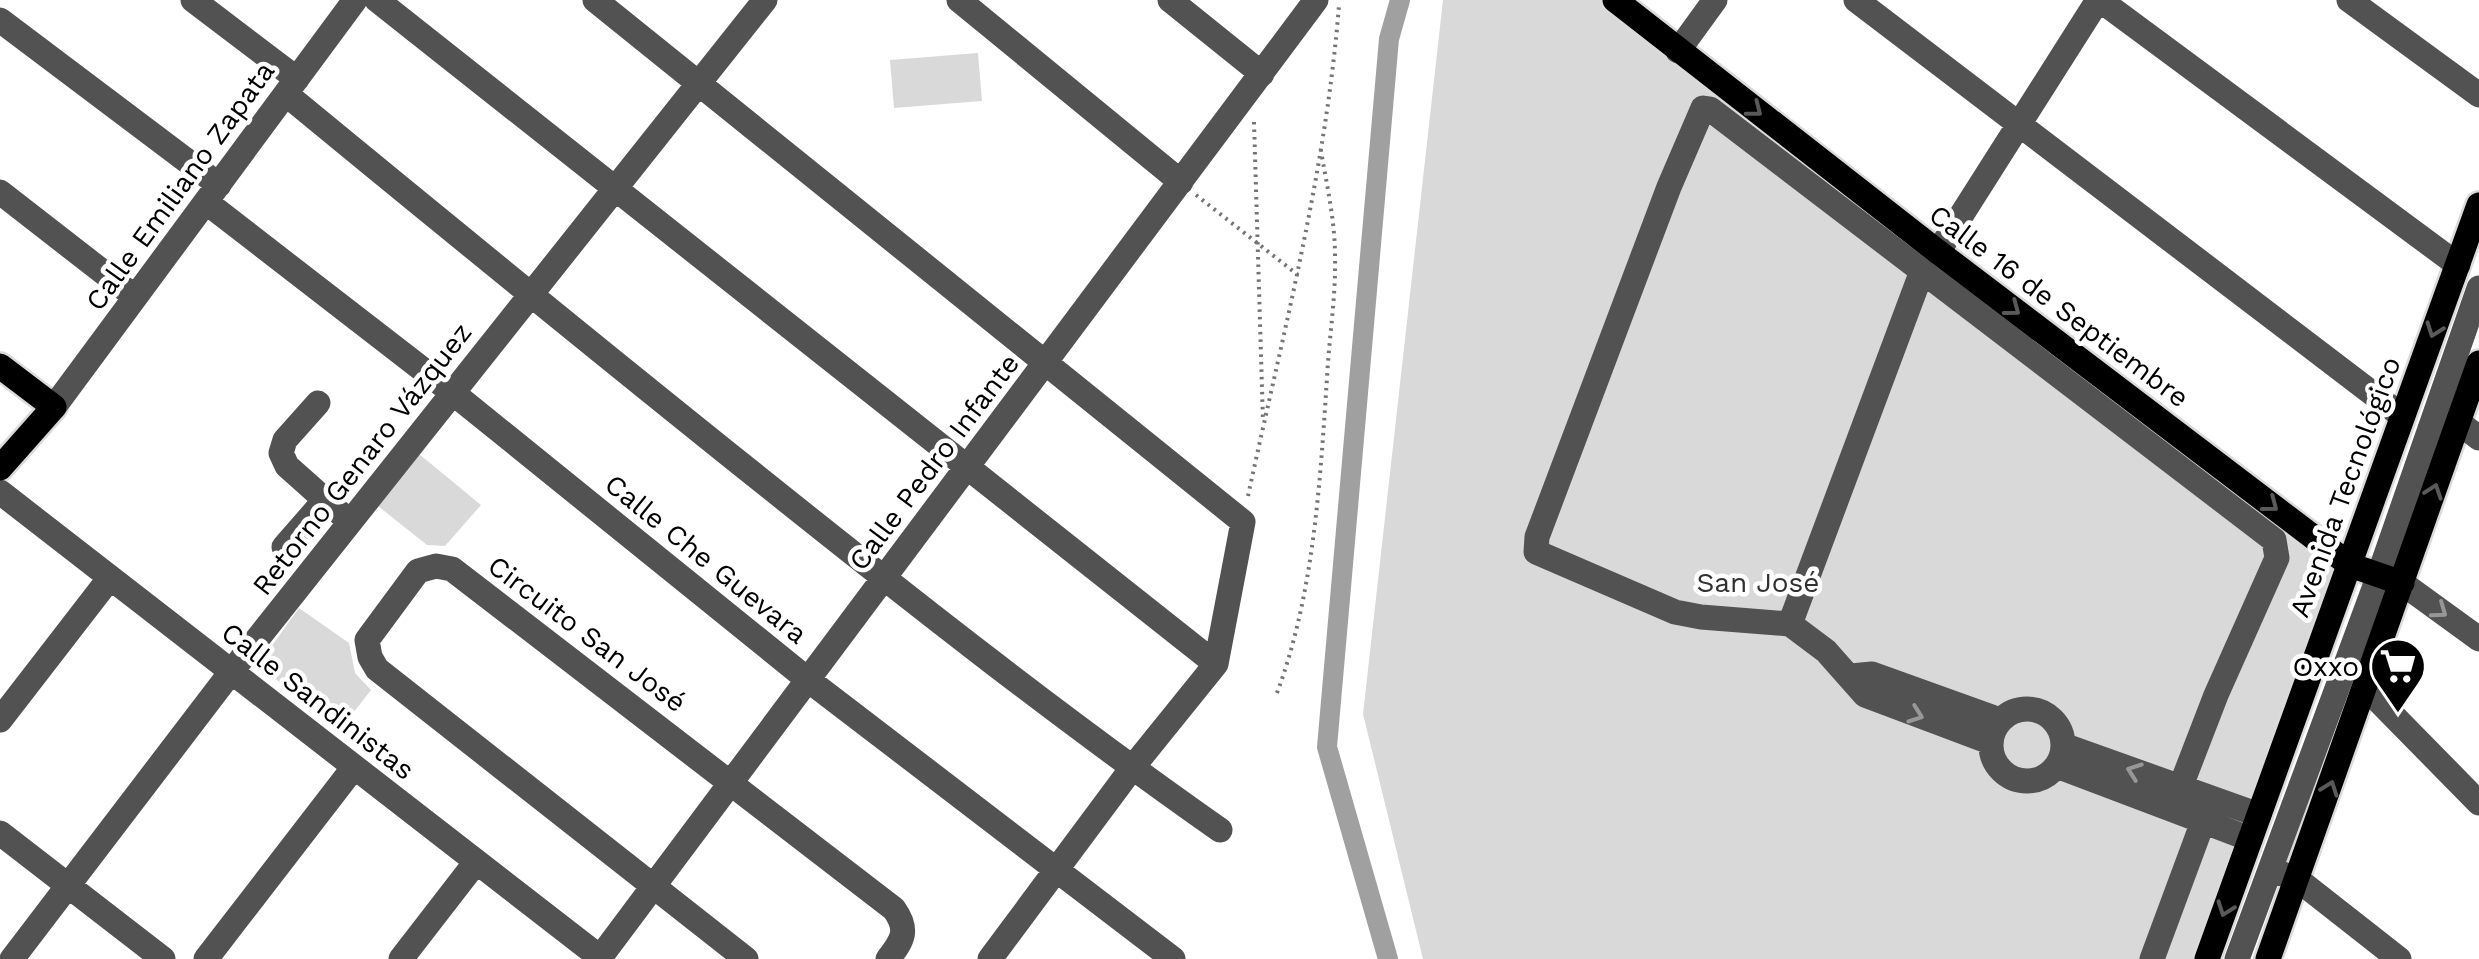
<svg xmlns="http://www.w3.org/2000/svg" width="2479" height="959" font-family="'Work Sans',sans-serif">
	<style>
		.green { fill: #d9d9d9 }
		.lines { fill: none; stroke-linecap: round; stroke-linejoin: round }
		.canal { stroke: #a0a0a0; stroke-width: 20 }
		.major-casing { stroke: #dbdbdb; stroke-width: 30 }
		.path { stroke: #747474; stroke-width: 4; stroke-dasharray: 2.5 5; stroke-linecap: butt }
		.minor { stroke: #525252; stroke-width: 25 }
		.major { stroke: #000; stroke-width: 25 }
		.oneway { stroke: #595959 }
		.oneway2 { stroke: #979797 }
		.labels { text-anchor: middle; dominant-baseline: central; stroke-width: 9; stroke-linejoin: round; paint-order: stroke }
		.street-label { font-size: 28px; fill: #000; stroke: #fff }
		.park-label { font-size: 28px; fill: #303030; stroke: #fff }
		.poi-label { font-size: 28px; fill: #000; stroke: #fff; text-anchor: end }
	</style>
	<rect width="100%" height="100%" fill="#fff"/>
	<path class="green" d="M1443 0H1623L2350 565 2208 959H1423L1363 714Z
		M978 53 982 101 894 108 890 60Z
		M419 454 481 505 445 546 427 545 378 506Z
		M299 608 349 643 355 673 371 690 340 730 258 665Z"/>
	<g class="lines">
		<path class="canal" d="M1388 959 1327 747 1389 39 1400 0"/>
		<g class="major-casing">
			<path id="major" d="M1615 0 1938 252 2350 565 2402 583
				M0 366 54 407 0 468
				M2207 959 2479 205
				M2268 959 2479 363"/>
		</g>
		<path class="path" d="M1254 122 1263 422
			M1196 195 1298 275
			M1248 496C1283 333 1326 171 1339 5
			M1277 693C1314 593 1320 483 1327 378 1329 338 1336 297 1335 256 1335 221 1327 186 1321 151"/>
		<path class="minor" d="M193 0 297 79
			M377 0 1216 664
			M595 0 1243 522 1216 664 1132 768 990 959
			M959 0 1181 182
			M1170 0 1262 74
			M1856 0 2402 416
			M2100 0 2458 265
			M2349 0 2479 95
			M0 20 219 185
			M1678 51 1715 0
			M286 94C444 224 602 353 762 481 912 601 1063 720 1220 830
			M0 192 135 297
			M206 202 453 393 807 679 1173 959
			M1938 252 2098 0
			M318 403 285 440 281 453 287 466 350 522
			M54 407 355 0
			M2458 422 2479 438
			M0 492 602 959
			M284 547 325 500
			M2402 583 2479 639
			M1790 624 1922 271
			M1851 676 1872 674 2000 720
			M2366 688 2479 803
			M1991 745a36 36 0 1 1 72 0a36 36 0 1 1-72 0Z
			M0 720 109 579
			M1990 742 1865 695 1826 651 1790 624 1701 617 1675 612 1536 552 1537 537 1669 187 1703 108 1710 109 2274 540 2277 558 2216 695 2172 809
			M2063 745 2259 815
			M2057 766 2250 839
			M0 833 163 959
			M2277 872 2297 879 2399 959
			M12 959 231 672 765 0
			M206 959 354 767
			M401 959 476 862
			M599 959 1316 0
			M746 959 377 669 370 657 367 640 418 571 436 566 452 569 894 909C909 930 903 940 888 959
			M2152 959 2208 808
			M2237 959 2379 575 2479 288"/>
		<use href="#major" class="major"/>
	</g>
	<defs><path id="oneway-chevron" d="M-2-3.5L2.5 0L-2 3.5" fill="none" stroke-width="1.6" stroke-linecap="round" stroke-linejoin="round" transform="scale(2.5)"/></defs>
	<g class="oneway">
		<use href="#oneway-chevron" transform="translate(1755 110) rotate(38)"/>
		<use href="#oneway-chevron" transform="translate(2013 309) rotate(37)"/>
		<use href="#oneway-chevron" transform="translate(2434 330) rotate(110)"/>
		<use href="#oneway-chevron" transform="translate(2434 491) rotate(-71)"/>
		<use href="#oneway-chevron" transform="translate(2271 505) rotate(37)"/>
		<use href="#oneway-chevron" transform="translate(2330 788) rotate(-70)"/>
		<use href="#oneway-chevron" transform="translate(2225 909) rotate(110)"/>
	</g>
	<g class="oneway2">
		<use href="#oneway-chevron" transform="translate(2440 611) rotate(36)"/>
		<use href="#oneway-chevron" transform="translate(1916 715) rotate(20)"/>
		<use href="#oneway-chevron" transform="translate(2134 771) rotate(-160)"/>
	</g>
	<defs>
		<g id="supermarket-pin" transform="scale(2.875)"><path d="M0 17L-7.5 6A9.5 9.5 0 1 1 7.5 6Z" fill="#000" stroke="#fff"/><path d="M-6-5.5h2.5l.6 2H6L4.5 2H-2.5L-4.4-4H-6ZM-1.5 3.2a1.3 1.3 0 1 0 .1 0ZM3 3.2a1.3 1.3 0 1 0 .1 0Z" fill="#fff"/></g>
	</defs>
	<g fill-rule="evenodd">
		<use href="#supermarket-pin" x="2398" y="666"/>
	</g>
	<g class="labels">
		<g class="street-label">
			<text transform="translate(180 186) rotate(-54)">Calle Emiliano Zapata</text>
			<text transform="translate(2059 306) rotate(37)">Calle 16 de Septiembre</text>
			<text transform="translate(362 459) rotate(-52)">Retorno Genaro Vázquez</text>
			<text transform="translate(934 462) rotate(-53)">Calle Pedro Infante</text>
			<text transform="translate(2345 487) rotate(-70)">Avenida Tecnológico</text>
			<text transform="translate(706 559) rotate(39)">Calle Che Guevara</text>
			<text transform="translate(587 634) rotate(37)">Circuito San José</text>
			<text transform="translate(318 701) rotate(38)">Calle Sandinistas</text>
		</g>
		<g class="park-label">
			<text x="1758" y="582">San José</text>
		</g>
		<g class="poi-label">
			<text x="2359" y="666">Oxxo</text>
		</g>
	</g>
</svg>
